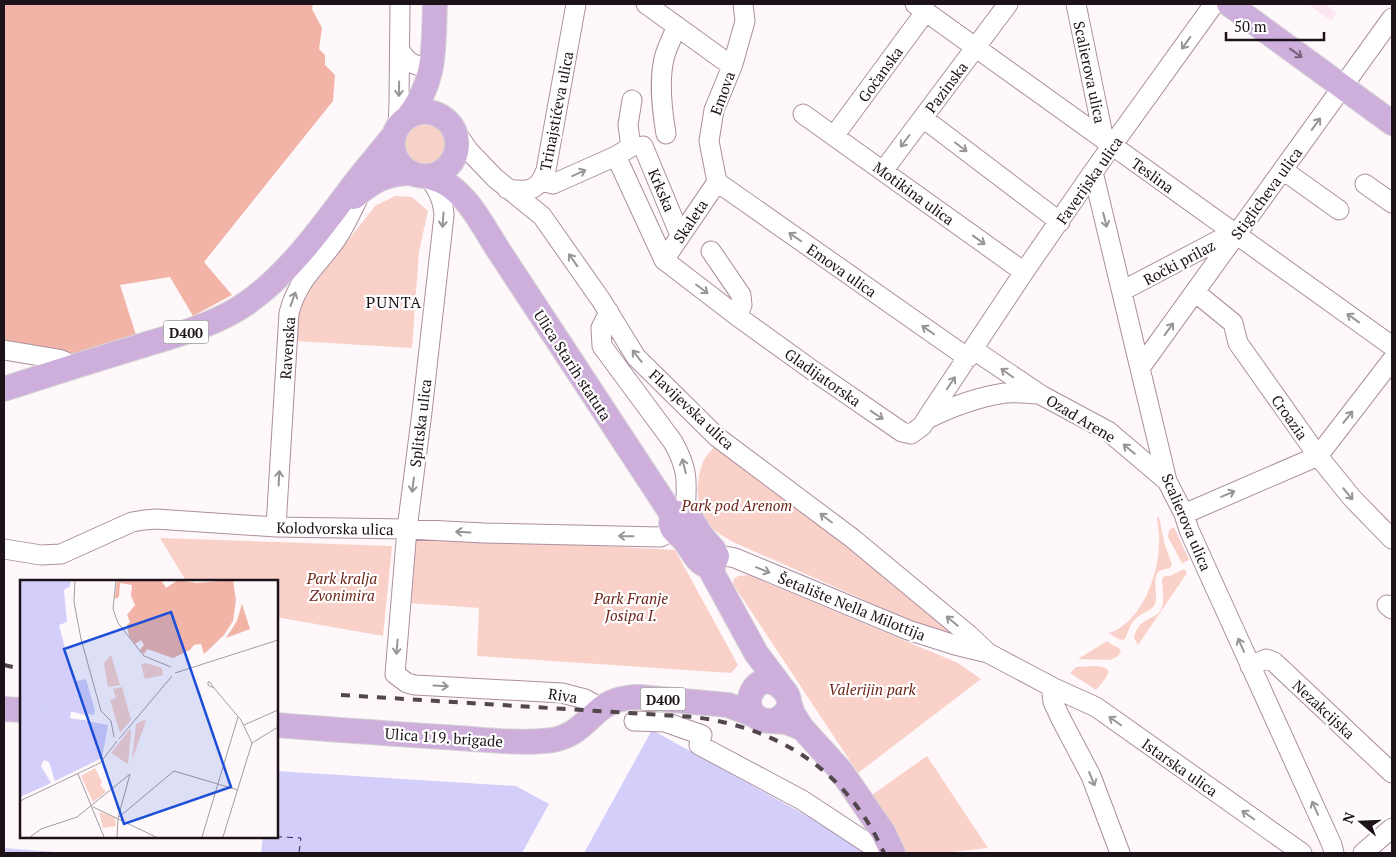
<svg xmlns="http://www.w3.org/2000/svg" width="1396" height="857" font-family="'PT Serif',serif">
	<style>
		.built { fill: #fde6f4 }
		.green { fill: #fad1c8 }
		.forest { fill: #f1b4a7 }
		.water { fill: #d3cffa }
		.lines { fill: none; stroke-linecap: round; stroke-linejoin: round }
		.ferry { stroke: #2e1f5c; stroke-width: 1; stroke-dasharray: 6 5; stroke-linecap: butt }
		.minor-casing { stroke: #ab8fa0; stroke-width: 21 }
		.major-casing { stroke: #d6d4d6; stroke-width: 26 }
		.minor { stroke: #fff; stroke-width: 19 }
		.major { stroke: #ceafdc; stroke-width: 24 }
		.rail { stroke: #51474d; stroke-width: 4; stroke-dasharray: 9 9; stroke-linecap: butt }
		.oneway { stroke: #999498 }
		.oneway2 { stroke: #76607a }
		.labels { text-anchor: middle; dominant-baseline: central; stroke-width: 4.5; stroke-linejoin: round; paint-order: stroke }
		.shield { fill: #fff; stroke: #61595e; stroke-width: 1 }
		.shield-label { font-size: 14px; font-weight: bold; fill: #1d1219 }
		.street-label { font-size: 15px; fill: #1d1219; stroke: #fff }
		.park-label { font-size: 15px; font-style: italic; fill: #6d2518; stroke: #fff }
		.neighbourhood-label { font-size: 16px; letter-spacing: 1px; fill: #1d1219; stroke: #fff }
		.inset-river { fill: none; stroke: #d3cffa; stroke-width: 2.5 }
		.inset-road { fill: none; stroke: #a49ca1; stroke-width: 1 }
		.view { fill: #1d4ed8; fill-opacity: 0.15; stroke: #1d4ed8; stroke-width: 2.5 }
		.inset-edge { fill: none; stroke: #1d1219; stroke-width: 2.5 }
	</style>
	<rect width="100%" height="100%" fill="#fef8fb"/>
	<path class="built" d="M1308 4H1325L1337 13 1331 21Z"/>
	<path class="green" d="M405 144a21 21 0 1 1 42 0a21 21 0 1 1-42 0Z
		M395 196 412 197 428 211 419 251 412 348 295 341 300 302 375 206Z
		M715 446 845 544 957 637V641L733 542C727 538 719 534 713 529 696 511 694 485 703 462 705 457 711 451 715 446Z
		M1159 517 1165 546 1172 564 1170 568C1167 569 1164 569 1162 570 1149 574 1160 597 1154 606 1150 611 1140 614 1135 619 1129 625 1129 633 1124 640L1118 639 1109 633C1141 623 1158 576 1159 545 1160 536 1158 527 1157 518Z
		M1174 527 1189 560 1182 563 1168 537 1169 530Z
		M415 535 675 550 738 665 731 673 477 656 479 608 408 603Z
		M160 538 392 546 383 636 276 617V581H186Z
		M1184 569 1187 573 1138 645 1134 638C1135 633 1137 628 1141 624 1149 617 1161 617 1163 603 1164 595 1162 587 1162 579L1165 576H1170Z
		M748 575 958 663 981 679 858 773 733 584 734 579 738 576Z
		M1107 641 1114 646 1119 648 1121 651 1118 656 1110 660 1078 659Z
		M1094 666C1119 667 1105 679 1096 690L1070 673 1076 667Z
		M927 756 988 848 942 853H906L872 795Z"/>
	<path class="forest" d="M4 4H313L312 9 322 28 319 49 325 55V65L335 75 333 101 204 262 232 295 193 316 170 277 120 285 136 335 69 358 4 347Z"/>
	<path class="water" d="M652 730 874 853H584Z
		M276 771 516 786 549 804 522 853H261L263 836H276Z
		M4 848 67 853H4Z"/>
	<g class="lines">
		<path class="ferry" d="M265 836 301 838 299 853"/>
		<g class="minor-casing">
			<path id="minor" d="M646 4 722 59 733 64
				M915 4 1392 346
				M1076 4 1104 140
				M400 50C407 63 419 71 432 61
				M803 114 1024 272
				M923 118 1060 222
				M398 128 399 103 400 4
				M455 131 469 151 495 178 542 216 601 300 636 357 717 437 852 538 969 635 988 653 1054 688 1096 707 1302 853
				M666 134C662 110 658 79 665 55 668 45 673 36 677 26
				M834 136 926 11
				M643 146 680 235
				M616 156 664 260 737 316 812 370 902 432 911 434 922 426 931 412 1024 272 1093 172 1214 4
				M1283 170 1339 210
				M883 171 1008 4
				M1093 172 1167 481 1184 514 1189 530 1332 845 1334 853
				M426 176C438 187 443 199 444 215L422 412 407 529 395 674 407 683 415 685 562 693 585 699 601 708
				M542 181 553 184 616 156 631 147 628 125 632 100
				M717 182 968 358
				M717 182 709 141 714 110 733 64 745 21 743 4
				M1365 184 1392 203
				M507 189C528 192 538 192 546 170L576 4
				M711 251 741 295 742 305 737 316
				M664 260 717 182
				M1122 291 1219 240 1237 235
				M1195 292 1233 323 1238 343 1318 456 1352 498 1392 539
				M609 312 601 328 602 346 673 442C689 470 687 483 685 514
				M4 350 58 359 64 361 69 368
				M974 350 1041 395 1108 431 1167 481
				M1140 368 1392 18
				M927 419C951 407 978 397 1005 393 1016 392 1027 393 1037 394
				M1184 514 1318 456 1392 360
				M276 527 289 313C298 278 318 266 337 238 347 223 354 206 362 190
				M4 549 41 555 61 554 132 522 144 520 156 519 276 527 407 529 484 533 661 537 672 530
				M717 556H725L735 558 908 630 955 645 988 653
				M1387 605 1392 609
				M1250 666 1266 659 1274 662 1392 773
				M1054 688 1052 694 1053 702 1061 719 1091 776 1120 853
				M634 721 665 722 702 735 699 745 802 800 878 850 879 853
				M1363 853 1392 828"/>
		</g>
		<g class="major-casing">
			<path id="major" d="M1229 4 1392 123
				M393 144a32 32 0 1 1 64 0a32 32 0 1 1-64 0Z
				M408 117C437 80 433 48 435 4
				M426 176C433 178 439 180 445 183 469 197 483 226 497 248L673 516C671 520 670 523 672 528 674 532 679 535 683 539 692 549 695 562 709 567L756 653 780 685
				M354 197C373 181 386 173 412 173
				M4 389C47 375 91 361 134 348 172 336 214 326 247 303 287 275 320 230 349 191 363 172 379 154 394 135
				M673 516 679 513 690 517 701 535 714 550 717 556 714 564 709 567
				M789 702 793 714 802 728 841 771 883 832 893 853
				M4 709 21 710
				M773 721C814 705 765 660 751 694 748 700 749 707 752 712 760 724 772 720 784 722 790 723 796 726 802 728
				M276 725C337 730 398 734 458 738 490 740 522 744 553 740 574 736 582 725 597 712 609 701 623 697 639 697L728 705 754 715"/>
		</g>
		<use href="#minor" class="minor"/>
		<use href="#major" class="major"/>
		<path class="rail" d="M4 665 21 669
			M341 695 694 717C780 728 848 772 884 853"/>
	</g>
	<defs><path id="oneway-shaft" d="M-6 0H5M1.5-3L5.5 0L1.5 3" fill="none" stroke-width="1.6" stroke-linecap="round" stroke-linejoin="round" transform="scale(1.25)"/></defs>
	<g class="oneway">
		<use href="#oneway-shaft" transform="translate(1186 43) rotate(126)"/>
		<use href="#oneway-shaft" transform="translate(399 89) rotate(91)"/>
		<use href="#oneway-shaft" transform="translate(1316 124) rotate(-54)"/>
		<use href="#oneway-shaft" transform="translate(905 141) rotate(127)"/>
		<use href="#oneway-shaft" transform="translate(961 147) rotate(37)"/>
		<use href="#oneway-shaft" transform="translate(579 173) rotate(-24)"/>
		<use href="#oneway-shaft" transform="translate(443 220) rotate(94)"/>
		<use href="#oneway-shaft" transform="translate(1105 220) rotate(76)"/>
		<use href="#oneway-shaft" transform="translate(795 237) rotate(-145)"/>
		<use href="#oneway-shaft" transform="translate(979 240) rotate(36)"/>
		<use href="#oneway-shaft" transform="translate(573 260) rotate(-125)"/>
		<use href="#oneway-shaft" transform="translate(702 289) rotate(37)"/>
		<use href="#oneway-shaft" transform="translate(293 299) rotate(-70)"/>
		<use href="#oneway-shaft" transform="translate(1353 318) rotate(-144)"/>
		<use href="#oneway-shaft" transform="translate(1169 329) rotate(-54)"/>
		<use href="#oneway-shaft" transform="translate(928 330) rotate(-145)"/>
		<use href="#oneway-shaft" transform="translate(637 356) rotate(-128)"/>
		<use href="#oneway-shaft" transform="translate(1007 373) rotate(-145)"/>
		<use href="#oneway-shaft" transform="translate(951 383) rotate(-56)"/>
		<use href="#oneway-shaft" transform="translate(877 415) rotate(34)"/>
		<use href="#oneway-shaft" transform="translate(1348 417) rotate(-52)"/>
		<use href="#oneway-shaft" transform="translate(1129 449) rotate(-140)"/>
		<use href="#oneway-shaft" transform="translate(684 466) rotate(-104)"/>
		<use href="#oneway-shaft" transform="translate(279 478) rotate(-87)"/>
		<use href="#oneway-shaft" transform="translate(413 485) rotate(97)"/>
		<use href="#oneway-shaft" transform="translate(1228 494) rotate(-23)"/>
		<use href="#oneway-shaft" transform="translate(1348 494) rotate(50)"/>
		<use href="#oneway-shaft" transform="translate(826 518) rotate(-143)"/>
		<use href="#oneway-shaft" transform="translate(463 532) rotate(-177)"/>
		<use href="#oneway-shaft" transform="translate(626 536) rotate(-179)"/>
		<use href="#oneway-shaft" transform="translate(763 570) rotate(22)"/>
		<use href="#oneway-shaft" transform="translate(952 621) rotate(-140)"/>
		<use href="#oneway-shaft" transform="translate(1241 645) rotate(-114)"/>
		<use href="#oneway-shaft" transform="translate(397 647) rotate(95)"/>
		<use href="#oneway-shaft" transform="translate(441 686) rotate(3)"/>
		<use href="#oneway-shaft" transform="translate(1115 721) rotate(-145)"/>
		<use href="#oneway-shaft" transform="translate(1092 779) rotate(68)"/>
		<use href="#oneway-shaft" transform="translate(1315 808) rotate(-114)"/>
		<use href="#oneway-shaft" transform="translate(1248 815) rotate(-145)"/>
	</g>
	<use class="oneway2" href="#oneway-shaft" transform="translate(1296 53) rotate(36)"/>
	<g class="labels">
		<g class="shield">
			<rect x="163.5" y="320.5" width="45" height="23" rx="4"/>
			<rect x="640.5" y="687.5" width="45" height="23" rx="4"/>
		</g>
		<g class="shield-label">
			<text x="186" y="332">D400</text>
			<text x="663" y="699">D400</text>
		</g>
		<g class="street-label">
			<text transform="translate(1090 72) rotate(78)">Scalierova ulica</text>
			<text transform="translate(880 74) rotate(-54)">Gočanska</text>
			<text transform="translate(946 87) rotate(-53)">Pazinska</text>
			<text transform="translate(722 93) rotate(-70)">Emova</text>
			<text transform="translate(556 111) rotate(-79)">Trinajstićeva ulica</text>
			<text transform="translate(1153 175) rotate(36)">Teslina</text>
			<text transform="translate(1089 180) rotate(-55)">Faverijska ulica</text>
			<text transform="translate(662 190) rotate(67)">Krkska</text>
			<text transform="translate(914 193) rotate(36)">Motikina ulica</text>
			<text transform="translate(1266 193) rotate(-54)">Stiglicheva ulica</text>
			<text transform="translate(690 221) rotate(-56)">Skaleta</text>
			<text transform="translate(1179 262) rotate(-28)">Ročki prilaz</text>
			<text transform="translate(842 270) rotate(35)">Emova ulica</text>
			<text transform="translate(287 348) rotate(-86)">Ravenska</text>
			<text transform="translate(573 365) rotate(57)">Ulica Starih statuta</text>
			<text transform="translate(823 377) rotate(35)">Gladijatorska</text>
			<text transform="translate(692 409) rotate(43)">Flavijevska ulica</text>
			<text transform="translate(1290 417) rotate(55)">Croazia</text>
			<text transform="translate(1081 418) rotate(31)">Ozad Arene</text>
			<text transform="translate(420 423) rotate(-83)">Splitska ulica</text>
			<text transform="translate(1187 522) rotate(67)">Scalierova ulica</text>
			<text transform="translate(335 528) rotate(1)">Kolodvorska ulica</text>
			<text transform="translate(852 606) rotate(22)">Šetalište Nella Milottija</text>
			<text transform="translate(563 695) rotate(9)">Riva</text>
			<text transform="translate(1324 709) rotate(43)">Nezakcijska</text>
			<text transform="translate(444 737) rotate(4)">Ulica 119. brigade</text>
			<text transform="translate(1180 767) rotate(35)">Istarska ulica</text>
		</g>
		<g class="park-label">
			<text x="737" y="505">Park pod Arenom</text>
			<text x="342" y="578">Park kralja<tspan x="342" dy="17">Zvonimira</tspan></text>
			<text x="631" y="598">Park Franje<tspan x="631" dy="17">Josipa I.</tspan></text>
			<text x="872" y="689">Valerijin park</text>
		</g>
		<g class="neighbourhood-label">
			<text x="394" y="302">PUNTA</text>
		</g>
	</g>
	<g transform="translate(20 580)">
		<rect width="258" height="258" fill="#fef8fb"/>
		<path d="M91 75 100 105 88 107 84 83ZM126 83 142 88 143 95 125 99 121 84ZM102 107 111 140 100 153 90 120 96 118 93 109ZM124 140 126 141 112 180 116 144ZM110 149 111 152 108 184 91 173ZM75 188 82 202 80 205 86 212 73 222 61 196ZM79 232 95 237 96 246 83 248Z" fill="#fad1c8"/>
		<path d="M97 0H141L146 8 158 0 177 3 213 0 216 20 213 41 204 55 184 74 181 64 174 65 170 70 153 78 127 69 124 74 120 70 124 65 121 60 115 64 109 56 107 45 110 42 107 35 115 25 111 16 112 5 100 3 99 17 95 19ZM222 24 230 49 206 58 217 41Z" fill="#f1b4a7"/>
		<path d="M0 0H51L50 6 44 10 47 42 39 45 54 102 66 99 75 131 74 135 51 131 50 138 88 145 82 178 35 201 29 182 24 180 21 186 31 203 0 217Z" fill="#d3cffa"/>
		<path class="inset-river" d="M0 108 52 107 59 106 58 101M0 116 66 134M0 117 50 141H66"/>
		<path class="inset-road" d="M55 0 54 22 61 59 81 131 91 141 94 157M96 0 93 29 98 43 124 76 151 87M155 93 258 60M188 102H190L194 108 188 105ZM194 108 221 140 232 163 203 257M224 145 258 130M99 159 152 96M232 163 258 147M58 194 84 257M0 221 80 183 97 161M73 227 136 257M99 237 154 191 218 210M10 257 21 249 57 237 110 194M97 257 98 238 110 194M182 257 218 137"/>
		<path class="view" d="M151 32 211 207 104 244 44 69Z"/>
		<rect width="258" height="258" class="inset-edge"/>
	</g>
	<rect width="1396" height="857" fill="none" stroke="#1d1219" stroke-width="10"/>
	<g transform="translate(1361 822) rotate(289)" stroke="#ffffff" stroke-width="4" paint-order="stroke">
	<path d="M0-4L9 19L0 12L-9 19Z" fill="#1d1219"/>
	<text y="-8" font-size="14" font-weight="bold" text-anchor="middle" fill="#1d1219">N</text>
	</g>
	<path d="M1226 32v8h98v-8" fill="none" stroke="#1d1219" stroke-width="2.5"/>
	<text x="1234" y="32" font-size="15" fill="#1d1219" stroke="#ffffff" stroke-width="4" paint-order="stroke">50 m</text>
</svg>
